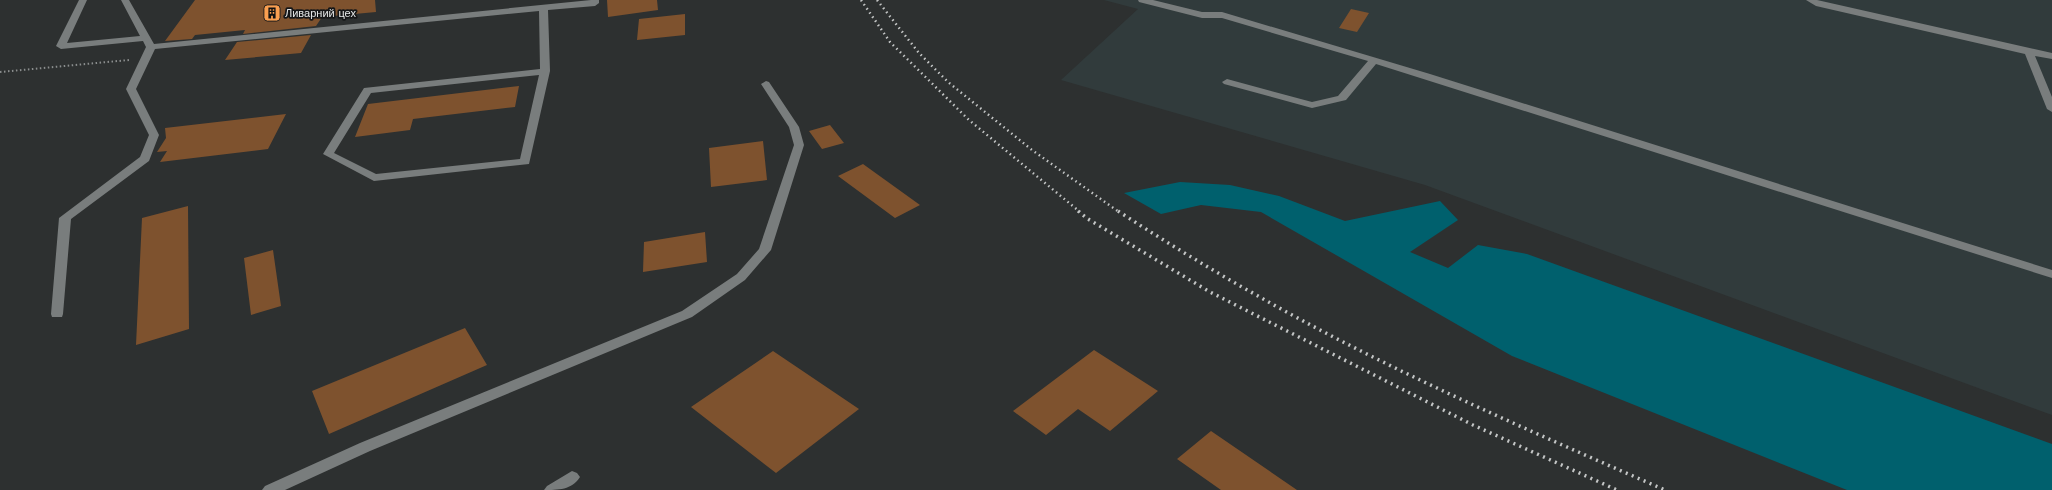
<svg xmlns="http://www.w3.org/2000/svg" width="2052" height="490" font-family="'Work Sans',sans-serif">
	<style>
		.built { fill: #313b3c }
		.forest { fill: #00606d }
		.building { fill: #7e522e }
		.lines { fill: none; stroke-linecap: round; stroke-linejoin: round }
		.path { stroke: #8b8e8e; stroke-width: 2; stroke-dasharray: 1.5 2.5; stroke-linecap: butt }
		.service { fill: #797d7d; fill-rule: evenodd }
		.rail-far1 { stroke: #c4c6c6; stroke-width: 2.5; stroke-dasharray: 1.5 3.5; stroke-linecap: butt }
		.rail { stroke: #c4c6c6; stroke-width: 3.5; stroke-dasharray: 2 4.5; stroke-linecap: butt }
		.labels { text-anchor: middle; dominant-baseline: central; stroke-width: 3.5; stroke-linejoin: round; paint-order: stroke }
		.far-poi-label { font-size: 11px; fill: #e6e8e8; stroke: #161718; text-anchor: start }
	</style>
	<rect width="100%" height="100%" fill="#2d3030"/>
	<path class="built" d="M1104 0H2052V415L1425 185 1061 80 1138 9Z"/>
	<path class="forest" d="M1180 182 1230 185 1279 196 1345 221 1440 201 1458 220 1410 252 1448 268 1478 245 1527 254 2052 444V490H1847L1512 356 1261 212 1201 205 1161 214 1124 193Z"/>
	<path class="building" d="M195 0H375L376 12 322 17 316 26 243 34 245 30 195 35 192 39 165 41Z
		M607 0H657L658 10 608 17Z
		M1351 9 1369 13 1357 32 1339 28Z
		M685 14V35L637 40 639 19Z
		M311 35 301 53 225 60 237 42Z
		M519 86 515 107 413 119 410 130 355 137 368 104Z
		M286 114 268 149 160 162 167 151 157 152 166 138 165 128Z
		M830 125 844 143 822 149 809 131Z
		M763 141 767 180 711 187 709 148Z
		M863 164 920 205 895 218 838 176Z
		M188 206 189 329 136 345 142 218Z
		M705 232 707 262 643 272 644 242Z
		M273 250 281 306 251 315 244 258Z
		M465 328 487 365 329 434 312 391Z
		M1094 350 1158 391 1110 431 1078 409 1046 435 1013 411Z
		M773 351 859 409 776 473 691 407Z
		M1211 431 1297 490H1221L1177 459Z"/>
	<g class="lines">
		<path class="path" d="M0 72 129 60"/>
		<path class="service" d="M79 0H87L67 43 140 36 121 0H129L154 44 591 0H599V3L595 6 548 10 550 71 529 164 374 181 323 154 364 88 540 69 539 11 155 49 136 89 159 135 149 161 71 219 63 314 62 317H52L51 314 59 218 140 157 149 135 126 89 146 47 143 41 61 49 56 46ZM539 75 520 159 376 174 334 153 371 93Z
			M1138 0H1153L1202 12H1222L1430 74 2052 270V278L1376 64 1346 100 1312 108 1224 84 1222 82 1227 79 1312 102 1338 96 1368 61 1222 18H1202L1139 2Z
			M1806 0H1817L2052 53V59L2035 56 2052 97V112L2047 109 2025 54 1816 6Z
			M766 81 769 82 799 127 804 145 771 250 745 280 692 317 370 451 285 490H262L265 486 360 443 682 311 737 274 759 249 794 145 789 127 761 84Z
			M572 471 577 473 580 477C572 490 558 490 544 490L547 486Z"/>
		<path class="rail-far1" d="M861 0 890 42 969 120 1080 212
			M877 0 919 53 948 82 1032 150 1119 212"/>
		<path class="rail" d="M1078 211 1088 219 1210 292 1473 425 1617 490
			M1118 211C1164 241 1210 269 1258 296 1388 370 1528 430 1665 490"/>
	</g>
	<defs>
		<g id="building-square" transform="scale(0.9)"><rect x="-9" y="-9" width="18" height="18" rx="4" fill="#fa9f50" stroke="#161718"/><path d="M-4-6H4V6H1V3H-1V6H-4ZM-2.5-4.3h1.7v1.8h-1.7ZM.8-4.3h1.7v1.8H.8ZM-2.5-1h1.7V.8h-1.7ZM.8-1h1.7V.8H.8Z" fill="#111"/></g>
	</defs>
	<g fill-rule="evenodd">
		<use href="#building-square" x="272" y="13"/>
	</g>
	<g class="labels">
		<g class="far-poi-label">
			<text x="285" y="13">Ливарний цех</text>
		</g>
	</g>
</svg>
